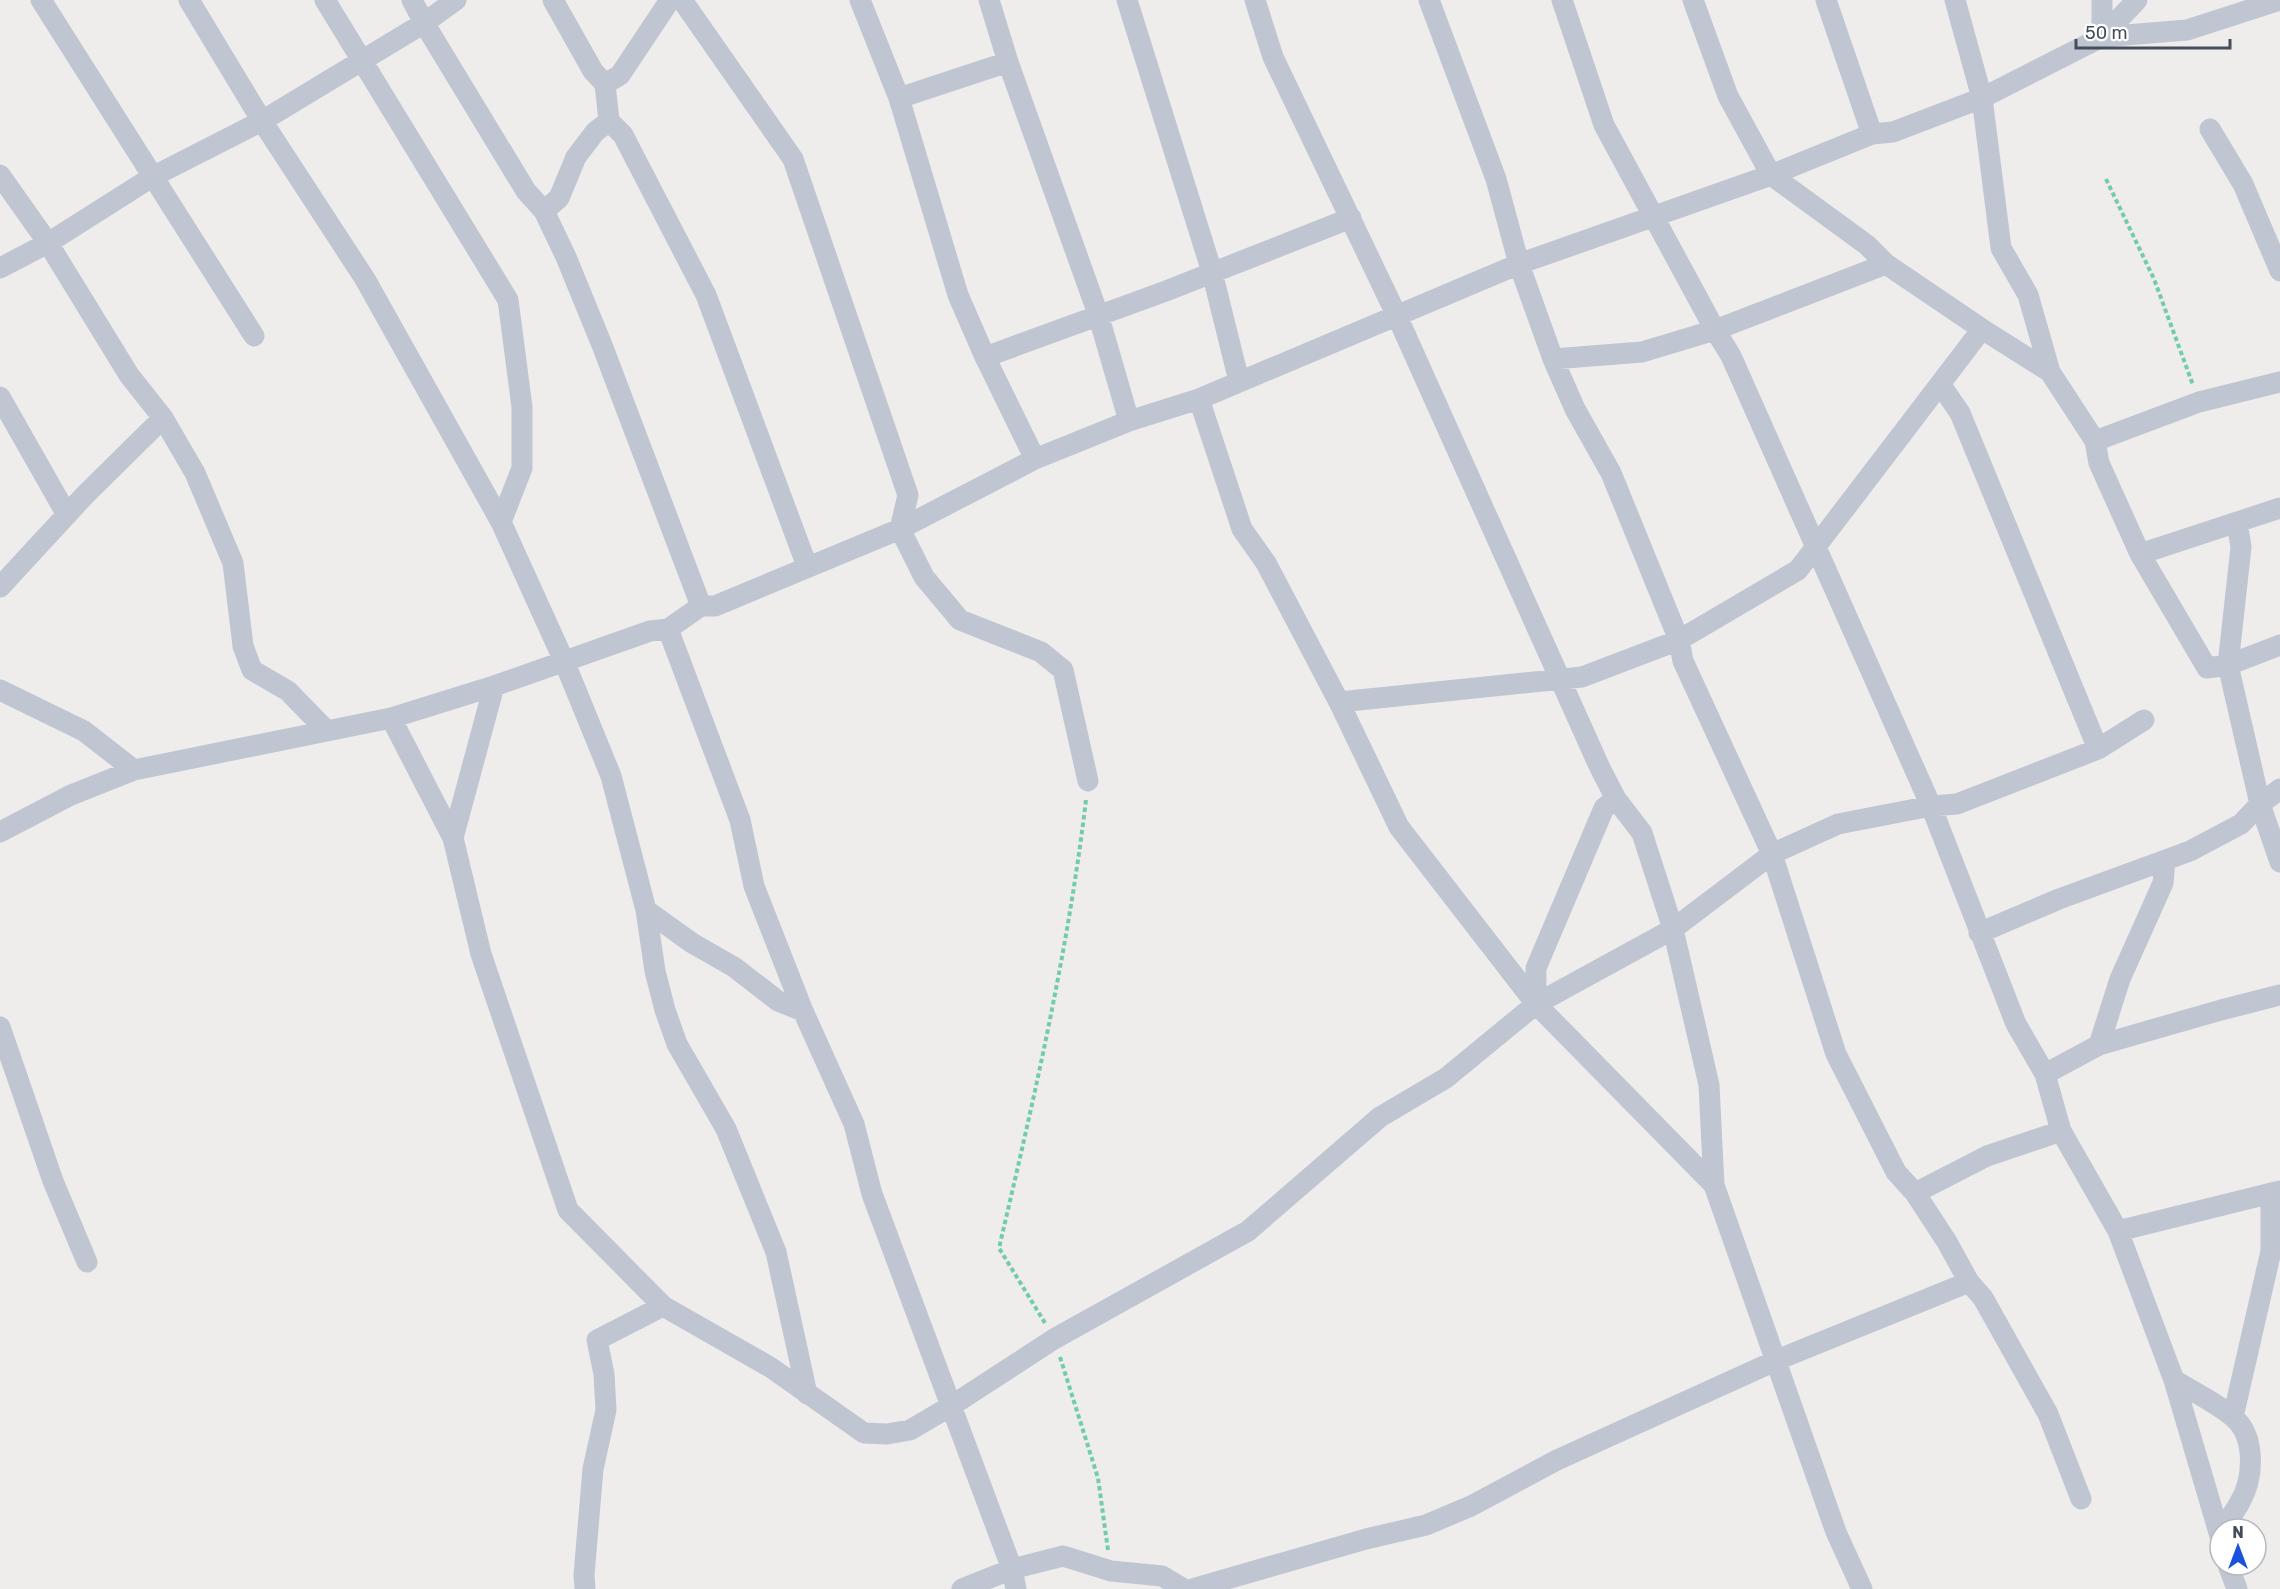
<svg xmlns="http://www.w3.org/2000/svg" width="2280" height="1589" font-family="Rubik,sans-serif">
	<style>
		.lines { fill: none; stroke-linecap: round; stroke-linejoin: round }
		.path { stroke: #71ccac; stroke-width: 4; stroke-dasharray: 4.5 3; stroke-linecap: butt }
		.minor { stroke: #bfc6d2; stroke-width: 21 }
	</style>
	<rect width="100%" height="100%" fill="#efecec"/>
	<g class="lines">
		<path class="path" d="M2106 179 2154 279 2193 385
			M1045 1323 999 1248C1034 1099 1068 951 1086 800
			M1060 1357 1098 1478 1108 1550"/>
		<path class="minor" d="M41 0 254 336
			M189 0 262 121 365 279 501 522 564 661 611 776 646 910 655 971 665 1010 677 1044 726 1129 776 1252 807 1394
			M325 0 508 300 522 407V468L501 522
			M412 0 424 23 526 191 544 211 566 257 602 345 701 606
			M553 0 593 71 605 84 609 121 623 135 706 295 807 566
			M682 0 793 159 908 495 900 529 924 577 960 620 1041 652 1063 670 1088 781
			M860 0 899 98 958 295 985 357 1035 459
			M989 0 1008 62 1098 314 1129 421
			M1127 0 1212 272 1239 381
			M1255 0 1273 57 1397 316 1600 768 1616 799 1642 833 1673 929 1709 1085 1714 1185
			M1429 0 1496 179 1519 264 1553 359 1575 409 1611 473 1679 640 1683 661 1772 854 1836 1054 1896 1172 1915 1193 1947 1242 1969 1282 1983 1298 2048 1414 2081 1499
			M1562 0 1604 125 1715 330 1731 356 1931 806 2016 1024 2045 1074 2061 1131 2118 1231 2174 1380 2220 1536
			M1693 0 1728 96 1771 175 1867 245 1886 264 1982 329 2050 372
			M1826 0 1872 134
			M1955 0 1982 98 2001 248 2028 295 2050 372 2095 441 2099 463 2140 554 2207 668 2228 665 2280 645
			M2102 0V37L2187 30 2280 0
			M605 84 620 75 670 0
			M899 98 1008 62
			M2210 129 2243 184 2280 271
			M0 175 48 243 129 375 163 418 195 473 233 563 243 646 252 670 288 691 327 731
			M544 211 559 198 576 157 595 132 609 121
			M0 268 48 243 152 177 262 121 424 23 456 0
			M985 357 1166 291 1351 218
			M1553 359 1642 352 1715 330 1886 264
			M1940 384 1960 413 2098 749
			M0 397 67 515
			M1199 399 1242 529 1266 563 1339 702 1399 827 1536 1004 1714 1185 1836 1532 1862 1589
			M2095 441 2199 402 2280 382
			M2237 522 2241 547 2228 665 2260 804 2280 862
			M2140 554 2280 508
			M0 587 85 495 163 418
			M668 629 740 820 754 886 803 1011 854 1124 872 1194 1012 1569 1016 1589
			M0 690 84 731 134 770
			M1339 702 1582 677 1679 640 1798 570 1982 329
			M391 718 453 838 481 954 568 1210 663 1306 770 1367 864 1433 887 1434 910 1430 951 1406 1054 1339 1248 1231 1380 1117 1446 1078 1536 1004 1673 929 1772 854 1838 824 1931 806 1957 804 2098 749 2144 720
			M0 832 71 795 134 770 391 718 494 686 650 631 668 629 701 606H715L900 529 1035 459 1129 421 1199 399 1519 264 1771 175 1872 134 1893 132 1982 98 2102 37 2137 0
			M453 838 494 686
			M646 910 692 943 734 967 778 1001 803 1011
			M1979 933 2059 899 2190 851 2241 824 2260 804 2280 789
			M1536 1004V968L1604 808 1616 799
			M0 1027 53 1181 87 1262
			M2099 1045 2120 979 2163 883 2165 861
			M2045 1074 2099 1045 2221 1010 2280 995
			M1915 1193 1987 1156 2061 1131
			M2118 1231 2280 1191
			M2174 1380C2193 1392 2215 1402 2233 1417 2256 1436 2254 1478 2240 1502 2235 1512 2228 1520 2222 1529
			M2233 1417 2271 1251V1194
			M2228 1565 2237 1589
			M585 1589 584 1575 593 1469 606 1410 604 1374 597 1340 663 1306
			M962 1589 1012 1569 1063 1556 1111 1571 1162 1576 1184 1589
			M1192 1589 1366 1539 1426 1525 1471 1506 1557 1460 1777 1360 1969 1282"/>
	</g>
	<g transform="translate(2238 1547)"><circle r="28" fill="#ffffff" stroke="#b5b8bd" stroke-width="1.5"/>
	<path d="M0-4.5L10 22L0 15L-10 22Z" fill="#1852dd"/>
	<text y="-9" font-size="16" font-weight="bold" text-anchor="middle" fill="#454d5a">N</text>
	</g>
	<path d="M2076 39v9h154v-9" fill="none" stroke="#454d5a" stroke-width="3"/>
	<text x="2085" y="39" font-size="18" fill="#454d5a" stroke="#ffffff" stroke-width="4.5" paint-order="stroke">50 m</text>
</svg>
